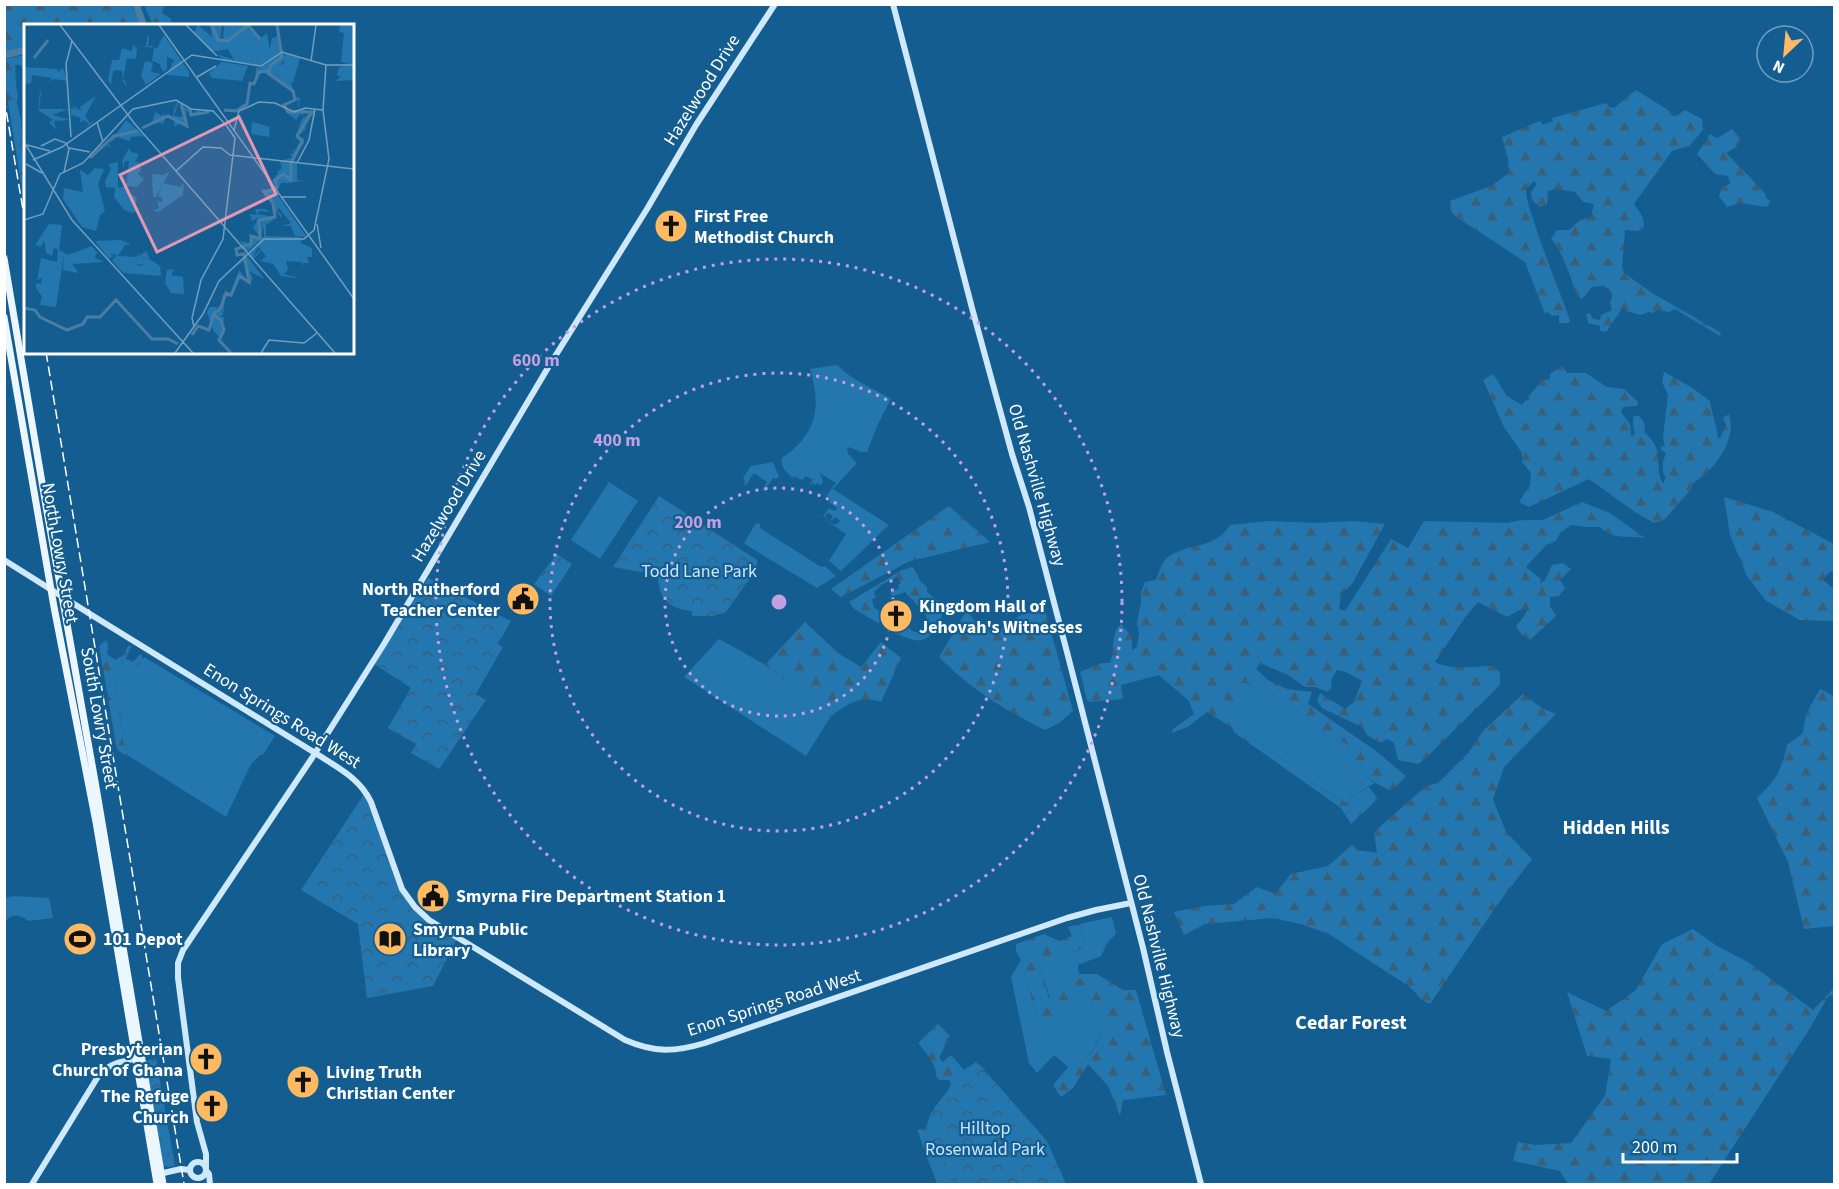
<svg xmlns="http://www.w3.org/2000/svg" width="1839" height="1189" font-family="'Source Sans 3',sans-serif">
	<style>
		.grass { fill: #2377ae }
		.forest { fill: url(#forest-firs) }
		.park { fill: url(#park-crowns) }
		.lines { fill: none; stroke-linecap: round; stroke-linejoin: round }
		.river { stroke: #497da2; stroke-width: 7 }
		.secondary { stroke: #cfe9fc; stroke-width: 6 }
		.primary { stroke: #ebf6ff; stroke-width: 7 }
		.rail { stroke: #fff; stroke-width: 1.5; stroke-dasharray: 10 4.5; stroke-linecap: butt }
		.ring { fill: none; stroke: #c4a0e2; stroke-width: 3; stroke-dasharray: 3 6 }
		.labels { text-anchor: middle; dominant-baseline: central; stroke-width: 4.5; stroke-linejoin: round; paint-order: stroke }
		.street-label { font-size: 18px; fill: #fff; stroke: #145d91 }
		.poi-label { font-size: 18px; font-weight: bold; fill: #fff; stroke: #145d91; text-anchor: start }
		.park-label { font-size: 18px; fill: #c8e7fc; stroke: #145d91 }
		.neighbourhood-label { font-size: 20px; font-weight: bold; fill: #fff; stroke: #145d91 }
		.inset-river { fill: none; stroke: #497da2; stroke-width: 3 }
		.inset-road { fill: none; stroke: #729ebd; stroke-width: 1.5 }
		.view { fill: #e497b5; fill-opacity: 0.15; stroke: #e497b5; stroke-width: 3 }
		.inset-edge { fill: none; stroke: #fff; stroke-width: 3 }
		.centre { fill: #c4a0e2; stroke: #145d91; stroke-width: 3 }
		.ring-label { font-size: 18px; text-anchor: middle; font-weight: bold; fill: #c4a0e2; stroke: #145d91; stroke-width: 4.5; stroke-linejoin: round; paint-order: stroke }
	</style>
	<defs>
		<pattern id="forest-firs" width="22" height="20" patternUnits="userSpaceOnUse" patternTransform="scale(1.5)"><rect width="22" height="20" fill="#2377ae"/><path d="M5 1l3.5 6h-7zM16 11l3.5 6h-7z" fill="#3a5f78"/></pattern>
		<pattern id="park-crowns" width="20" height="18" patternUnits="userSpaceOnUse" patternTransform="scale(1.5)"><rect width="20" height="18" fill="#2377ae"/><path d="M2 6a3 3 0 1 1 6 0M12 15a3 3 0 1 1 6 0" fill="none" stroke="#3a5f78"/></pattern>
	</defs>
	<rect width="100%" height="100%" fill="#145d91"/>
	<path class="grass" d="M837 365C851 380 873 388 891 399L878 424 867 452H861L849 447 847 449 848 454 857 463 833 489 889 525 841 571 829 561 846 534 824 519 835 525 840 521 835 517 832 521 831 520 833 516 828 513 825 516 829 520 823 516 829 508 835 511 837 508 829 502 830 498 818 490 827 495 836 483 821 474 818 470 823 481 821 485 817 483 816 485 813 483 811 485 810 484 813 480 806 476 802 480 793 476 794 479C787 474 780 467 782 458 816 435 822 408 810 369Z
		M773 462 779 477 776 479 773 478 764 491 762 490 767 482 754 473 746 485 744 484 745 481 743 478 751 466Z
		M609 482 638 501 600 559 571 540Z
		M756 523 760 524V528L821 567 825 566 836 576 817 588 748 546 744 543Z
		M719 639 764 664 831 716 806 756 684 677Z
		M144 657 275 736 263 755H260L251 764 226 817 127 755 130 749 123 743 121 714 112 671 119 670 121 663 135 669Z
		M1244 682 1271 693 1313 722 1332 738 1348 744 1351 757 1361 766 1365 777 1375 783 1351 797 1348 804 1316 785 1288 763 1244 732 1231 725 1224 711 1233 701 1236 685Z
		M13 896 49 898 53 918 28 921C20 914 10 913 5 923V898Z
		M1112 917 1116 934 1107 943 1101 956 1078 965 1079 974 1050 998 1039 966 1057 961 1085 947 1080 924Z
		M91 930 94 945 69 950 67 933Z
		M1021 960 1040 1028 1064 1010 1077 992 1085 988 1103 1030C1094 1045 1089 1065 1070 1065L1068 1067 1054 1055 1037 1073 1029 1063 1011 977Z"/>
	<path class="forest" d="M4 5H131L142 25 26 26 25 47 5 51Z
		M144 5H164L162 13 171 19 172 25H153Z
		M25 55V74L21 65H15L16 85 18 94 17 103 21 119 22 146 25 176V207L4 78 5 59Z
		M1636 90 1668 110 1673 116 1678 115 1685 110 1702 119 1703 130 1689 146 1672 151 1634 204C1640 213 1647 219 1642 230L1637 231 1625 230 1622 267 1624 273 1652 293 1711 327 1721 333 1720 336 1675 309 1669 312 1658 310 1652 313 1648 312 1641 315 1626 311 1623 307 1606 332 1600 331V326L1588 323 1586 314 1590 313 1593 319 1600 320 1601 315 1612 310 1610 303 1612 298 1611 293 1604 286 1592 287 1582 299C1574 293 1574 287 1571 278 1566 265 1560 249 1551 239L1557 230H1569L1579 221 1586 218 1590 219 1594 204 1583 202 1575 192 1555 189 1548 191 1547 204 1540 207 1532 200 1531 192 1537 184 1534 181 1526 189C1526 201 1531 212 1535 225 1545 257 1559 288 1570 321L1568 323H1559V315L1552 316 1548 312 1545 314 1525 262 1455 216 1451 211 1450 201 1491 186 1509 173 1508 159 1502 137 1540 121 1543 125 1553 121 1552 118 1606 103 1609 107 1614 108Z
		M1732 129 1741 140 1735 148 1726 153 1765 193 1766 198 1771 201 1767 207 1740 203 1727 207 1719 196 1722 187 1730 184 1728 176 1715 174 1697 154 1710 134 1717 138Z
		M1562 366 1567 373H1586L1607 387 1624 389 1638 402 1637 406 1623 407 1621 412 1630 424 1631 435 1633 436 1635 433 1633 427V417L1638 415 1644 422 1645 433C1666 450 1653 465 1663 484L1666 477 1663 473V462L1666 453 1661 450V446L1665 447 1663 437 1668 395 1662 382 1664 372 1691 387 1710 401C1712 415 1717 426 1718 439L1720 438 1726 425 1723 418 1729 414C1737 441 1715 469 1693 483L1692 488 1664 520 1654 523 1635 512 1589 479 1529 507 1519 502 1530 485 1531 473 1522 462V453L1504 427 1483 380 1493 374 1507 396 1522 405 1541 381 1550 379V374Z
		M1724 497 1773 512 1834 544V571L1829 572 1823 580 1834 589V621L1800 620 1766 601 1747 576 1730 535Z
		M1582 502 1610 513 1645 538C1625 535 1616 541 1600 527H1587L1571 525 1560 533 1556 541 1546 545 1526 567 1541 579 1540 584 1545 580 1552 565 1563 563 1571 569 1560 580 1565 588 1559 596 1550 597V606L1556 616 1530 640 1522 635 1516 626 1525 615 1528 608 1517 611 1507 617 1478 602 1466 616 1435 662C1452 671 1474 666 1493 666L1500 672V685L1425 759 1418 764 1398 760 1394 743 1387 739 1380 743 1367 735 1362 727 1322 708 1317 700 1320 693 1345 709 1354 702 1362 681 1346 672 1337 670 1332 678 1331 688 1327 692 1316 687H1305L1288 675 1260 663 1256 669 1268 680 1287 689 1312 692 1308 704 1376 751 1406 776 1396 787 1389 790 1365 777 1361 766H1356L1351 757 1348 744 1332 738 1313 722 1271 693 1245 682 1236 686 1233 701 1224 711 1232 725 1244 732 1288 763 1316 785 1347 804 1351 797 1369 787 1378 799 1351 824 1341 808 1235 733 1231 727 1207 712 1189 726 1172 733 1173 729 1194 714 1189 701 1159 675 1121 685 1123 699 1090 702 1087 700 1080 672 1102 663H1110C1116 650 1109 636 1121 624L1132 637V650L1137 647 1139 633 1137 624 1141 602V592L1145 582 1156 580C1159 573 1161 563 1167 558 1188 542 1215 550 1230 525L1269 521 1314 523 1353 521 1385 524 1352 584 1341 594 1339 609 1345 611 1391 539 1408 548 1424 521 1507 523 1521 520H1543Z
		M949 506 990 542 910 561 841 597 831 589Z
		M913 567 921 582 927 587V592L937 600 944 602C944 617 934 644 914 640 905 638 895 633 886 630L893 623H894V626L896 629 904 630 906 627 910 628 912 631 919 633 920 630 929 627 923 605 918 606 905 592 893 596 890 593 899 588 898 585 901 583 897 577 881 585 874 592 876 598 872 599 874 608 878 610 881 619 880 624 854 609 849 602 902 570Z
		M967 610 976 623 996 633 1021 615 1045 610 1073 711 1059 723 1045 730C1006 711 969 688 939 657Z
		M805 622 838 653 861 667 881 642 901 658 881 702C860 695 848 704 831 716L765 665Z
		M106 640 108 644 107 654 115 660 122 656 129 645 131 647 126 659 133 662 140 654 142 655V662L135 669 121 663 119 670 112 671 121 714 123 743 130 749 129 753 125 755 117 750 99 646Z
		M1820 689 1834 696V926L1804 929 1788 862 1757 798C1775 781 1782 770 1787 745L1803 733 1806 714Z
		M1523 694 1542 708 1556 714 1504 767 1493 799 1506 832 1532 859 1497 905 1430 1004 1422 1000 1410 987 1350 948 1331 935 1301 924 1272 918 1205 924 1184 935 1174 912 1205 906 1234 904 1257 887 1275 894 1291 874 1328 866 1352 845 1358 850 1377 853 1374 832 1426 786 1438 783 1468 753 1483 731Z
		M1080 924 1085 947 1057 961 1039 966 1049 998 1079 974H1097L1123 990H1136L1166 1095 1123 1100 1120 1116 1108 1086 1088 1064 1073 1088 1061 1097 1053 1085 1070 1065C1089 1065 1095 1045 1103 1030L1085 988 1077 992 1064 1010 1040 1028 1021 960 1016 952V944L1044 934 1059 941 1072 936 1068 927Z
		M1693 929 1717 946 1748 962 1813 1010 1834 988V996L1829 995 1810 1028 1709 1184H1568L1560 1171 1513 1161 1518 1142 1535 1145 1571 1143 1605 1096 1611 1059 1587 1056 1567 992 1606 1011 1636 990 1662 944Z
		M938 1024 950 1036 939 1058 943 1062 951 1055 964 1070 976 1062 1007 1095 934 1112V1108L947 1092 951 1085 949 1080H939L936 1076C937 1064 925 1052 918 1043Z
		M922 1129 932 1135 959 1184H937L917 1130Z"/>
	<path class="park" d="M659 496 757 560V568L726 612 713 616H692V611C680 610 668 606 662 595 659 590 659 581 657 575L613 567Z
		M557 554 572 564 551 596 534 584Z
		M428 578 511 621 498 644 503 647 476 694 486 700 439 769 411 753 416 744 388 728 411 688 374 664Z
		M366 791 401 884 415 907 458 937 433 986 367 998 358 924 301 890Z
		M156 1059 175 1166 168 1167 162 1166 144 1061Z
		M979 1064 1047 1141 1066 1184H952L942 1154 924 1133 931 1113Z"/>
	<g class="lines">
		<path class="river" d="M136 4 144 26
			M4 55 26 50"/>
		<path class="secondary" d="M893 4 972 308 1012 454 1029 507 1068 656 1143 948 1167 1052 1201 1184
			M4 560 90 614 320 756C340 769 360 779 371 802L402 889 415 907 429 920 625 1040C655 1053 675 1052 705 1043L1067 918 1096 910 1131 903
			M190 1170a8 8 0 1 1 16 0a8 8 0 1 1-16 0Z
			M206 1168V1154L197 1122 178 978V963L183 950 312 758 384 644 549 366 647 209 696 125 775 4
			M206 1170 209 1174 210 1184
			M159 1174 181 1169 190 1170
			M32 1184 99 1075C111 1062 124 1061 140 1058"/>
		<path class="primary" d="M4 258 46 506 96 787 163 1184
			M4 317 54 607 96 822 157 1184"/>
		<path class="rail" d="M4 98 26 227
			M46 352 184 1184"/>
	</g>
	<g class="ring">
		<circle cx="779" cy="602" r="114"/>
		<circle cx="779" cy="602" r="229"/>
		<circle cx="779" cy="602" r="343"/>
	</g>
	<defs>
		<g id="church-disc" transform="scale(1.725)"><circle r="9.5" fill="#ffba61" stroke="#145d91"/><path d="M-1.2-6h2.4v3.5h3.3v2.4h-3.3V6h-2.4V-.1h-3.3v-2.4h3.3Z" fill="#111"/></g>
		<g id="civic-disc" transform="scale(1.725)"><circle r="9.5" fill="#ffba61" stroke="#145d91"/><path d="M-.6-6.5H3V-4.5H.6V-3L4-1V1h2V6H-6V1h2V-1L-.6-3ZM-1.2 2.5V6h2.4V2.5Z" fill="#111"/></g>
		<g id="stadium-disc" transform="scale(1.725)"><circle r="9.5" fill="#ffba61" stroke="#145d91"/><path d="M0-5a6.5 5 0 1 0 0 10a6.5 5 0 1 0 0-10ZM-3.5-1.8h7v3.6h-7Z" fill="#111"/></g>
		<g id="library-disc" transform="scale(1.725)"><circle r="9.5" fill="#ffba61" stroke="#145d91"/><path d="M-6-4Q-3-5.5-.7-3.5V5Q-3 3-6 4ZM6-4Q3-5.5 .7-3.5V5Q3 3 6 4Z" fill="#111"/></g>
	</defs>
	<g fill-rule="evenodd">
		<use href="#church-disc" x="671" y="226"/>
		<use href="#civic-disc" x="523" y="599"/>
		<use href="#church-disc" x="896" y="616"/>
		<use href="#civic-disc" x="433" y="896"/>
		<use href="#stadium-disc" x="80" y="939"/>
		<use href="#library-disc" x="390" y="939"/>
		<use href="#church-disc" x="206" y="1059"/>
		<use href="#church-disc" x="303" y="1082"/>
		<use href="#church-disc" x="212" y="1106"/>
	</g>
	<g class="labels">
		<g class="street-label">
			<text transform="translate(702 90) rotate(-58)">Hazelwood Drive</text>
			<text transform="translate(1037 485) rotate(74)">Old Nashville Highway</text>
			<text transform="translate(449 506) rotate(-59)">Hazelwood Drive</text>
			<text transform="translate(60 553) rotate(80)">North Lowry Street</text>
			<text transform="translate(282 716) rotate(32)">Enon Springs Road West</text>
			<text transform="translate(99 718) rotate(80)">South Lowry Street</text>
			<text transform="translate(1159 956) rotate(76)">Old Nashville Highway</text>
			<text transform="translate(774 1003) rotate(-18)">Enon Springs Road West</text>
		</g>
		<g class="poi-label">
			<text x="694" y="216">First Free<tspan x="694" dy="21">Methodist Church</tspan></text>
			<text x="500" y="589" text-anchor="end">North Rutherford<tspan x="500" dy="21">Teacher Center</tspan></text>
			<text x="919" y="606">Kingdom Hall of<tspan x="919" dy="21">Jehovah's Witnesses</tspan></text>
			<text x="456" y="896">Smyrna Fire Department Station 1</text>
			<text x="413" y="929">Smyrna Public<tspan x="413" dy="21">Library</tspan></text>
			<text x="103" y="939">101 Depot</text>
			<text x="183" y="1049" text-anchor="end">Presbyterian<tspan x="183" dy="21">Church of Ghana</tspan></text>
			<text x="326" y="1072">Living Truth<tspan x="326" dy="21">Christian Center</tspan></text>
			<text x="189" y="1096" text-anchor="end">The Refuge<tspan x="189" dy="21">Church</tspan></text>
		</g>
		<g class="park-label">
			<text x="699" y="571">Todd Lane Park</text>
			<text x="985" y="1128">Hilltop<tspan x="985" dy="21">Rosenwald Park</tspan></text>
		</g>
		<g class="neighbourhood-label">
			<text x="1616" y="828">Hidden Hills</text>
			<text x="1351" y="1023">Cedar Forest</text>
		</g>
	</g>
	<g transform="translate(24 24)">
		<rect width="330" height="330" fill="#145d91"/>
		<path d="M174 1 188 13 186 1H198L196 17 205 18 223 2 235 15 243 9 247 33 240 41 250 34V38L257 37 258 28 259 33 257 38H255L254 43 260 39 261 29 276 34 269 59 246 47H236L237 41 199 36 193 30 210 36 204 25 187 28 170 8ZM200 1H222L204 17 199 16ZM72 72 61 92 66 99 72 97 61 104 65 100 60 96 55 99 57 94 47 91V84L51 85 48 81 57 87 56 83ZM238 198H242V212L276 213 277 219 288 224V233H283L285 239 275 238 279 229 274 217 233 224 229 235 225 229 240 212V203L237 211ZM124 234 136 242 137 252 99 249 110 241 119 242 118 238 105 241 103 237ZM150 245 147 251 159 253 160 270 147 269 141 259 143 246Z" fill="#2377ae"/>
		<path d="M330 1V56L311 57 317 53 313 51 315 43 324 41ZM124 8 125 15 124 23 129 21 130 13V18L129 21 127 23 133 24 140 11 165 48V53L143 51 150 36 143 33V45L139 48 136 40 128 37 130 24 114 22H122ZM109 21 113 24 112 35 103 34 99 54 104 63 99 58 98 47 93 46 89 47 87 61 84 56 88 36H95L98 24 108 27ZM121 37 129 39 127 48 137 50 122 61 117 52ZM0 43 33 45 34 48 39 44 44 57 30 55 35 49 30 55 24 58 28 54 8 51 7 59 1 60ZM236 43V47H246L267 58 271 73H276L274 86V76L262 81 264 86 258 81 270 75V70L253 54 237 48 231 59 232 44ZM16 66 17 69 15 85H44L29 91 46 96 30 97 32 106 25 98 29 96 14 86ZM151 76V85L154 76 155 78 150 92 159 93 156 81 167 86V90L175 86 178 89 168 92 162 86 163 102 156 99 151 103 150 97 142 93 138 102V98L123 101 128 99 131 88 138 92 140 88V93L144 92 149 95ZM280 85 290 90 281 98 282 105 274 112 280 114V119L268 138 273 139V156L279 157 257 159 254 165 248 157 258 144 256 137 270 133 265 131 273 127 266 128 276 123 278 115 272 111 278 95 286 89 279 87V92H278L277 88 272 96 261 87ZM102 96 120 112 107 113 105 117 93 113 85 120 87 124 83 121 69 132 76 121 85 120ZM105 124 107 128 115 130 111 138H116L113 142 118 144 114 150 120 155 113 163 103 162 101 166 113 174 110 184 115 186 109 189 100 186 90 173 91 164 82 163 81 157 87 146 85 140 94 138V163H102L105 137 100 138V146L98 137ZM71 144 80 145 74 160 81 187 76 191 72 207 58 203 39 175 40 164 34 163 59 168 56 146 64 151ZM146 147 132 173H129L128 150 139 151ZM239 150 283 213 271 212 267 202H259L267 199 255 184 253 186 258 191 257 194 253 187 251 194 244 200 237 198 238 214 223 228 216 217 226 219V210L236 213 229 204 235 193 228 197 226 190 233 191 231 185H241L246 188 236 187 233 190 250 193 247 178 237 165 249 166ZM139 159 156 163 160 159 159 171 134 188 129 187 135 184 133 177 138 178V173H134ZM25 200 38 201 35 226 44 231 67 222 76 231 72 229 71 234 80 238 48 240 55 249 39 246 40 230 32 283 16 281 18 272 12 264V259L17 260 18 254 13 256 17 234 33 238 34 225 30 224 28 232 22 229 20 216 17 223 11 221ZM97 216 107 220 101 221 94 232 113 233 114 228 115 232 122 227 125 234 109 236 104 241 119 237 128 239 130 242 122 240 121 246V240L110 241 99 249 88 236 93 231 86 230 89 232 85 235 71 217ZM274 217 277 220 285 223 287 225 277 221 280 230 275 237 285 239H279L278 245V238L262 237 264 246 260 250 271 253 267 245 272 254 285 256 257 252 249 240 237 237 233 241 242 232 237 226 232 233 229 235 241 218ZM223 232 240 255 225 247 229 255 225 261 217 252 208 273 201 272 199 291 195 293H200L197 315 205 322 190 308 183 288 186 283H193L191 287 197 282 199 270 207 269 215 246 224 257 220 237 214 242Z" fill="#2377ae"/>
		<path d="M316 1H330V41L317 38 320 9 315 8ZM254 12 261 34 255 43 243 40 248 14ZM198 38 224 42 218 57 188 54 185 49ZM228 98 246 103 245 113 227 110ZM256 137 266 138V159H260L253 148 258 144Z" fill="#2377ae"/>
		<path class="inset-river" d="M188 1 194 16 204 17 224 1M224 1 236 15M10 34 24 16M166 85 167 91 185 88M200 86 212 87 223 80 226 59 230 60 235 48 245 47M118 104 144 92 163 102 157 80M66 134 90 112 114 107M0 284 11 286 16 293 43 306 59 300 63 293H76L92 276 128 315H144L154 320M168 311 174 302 185 306 189 292M207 329 195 316 200 306 197 296 189 291 197 283 202 269 207 271 215 252 225 258 220 230 213 231 212 225 227 220V212L236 215 235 196 251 193 249 179 240 168 253 164 251 156 259 150 267 156V139L278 117 273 112 288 88H264L260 81 271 76 269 67 245 50 246 42 258 33 253 1"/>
		<path class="inset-road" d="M36 1 110 99 311 329M135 1 330 275M162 1 193 32M287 37 292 1M302 41H330M173 53 192 42M73 98 79 118M210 106 215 87 235 78 251 79 270 88 281 84 299 86M47 113 42 40 48 17M0 118 48 196 169 329M3 121 26 127M17 122 31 115 42 119 45 125 40 148M45 124 66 128M9 136 38 123 168 31 237 42 258 28 302 41M273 139 285 116 291 85M2 140 18 149M152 147 179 123 197 124 206 131 330 145M258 173H282M0 196 19 190 36 150 59 139 109 85 152 76 167 85 189 87 202 101M293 200 297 224M170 303 168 294 177 256 199 215 211 114 202 101M151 329 179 290 195 257 240 215H280L290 206 305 135 299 86 302 41M237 329 245 316 280 319 293 309"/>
		<path class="view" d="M215 93 252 170 133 228 96 151Z"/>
		<rect width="330" height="330" class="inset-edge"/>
	</g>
	<circle cx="779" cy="602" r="9" class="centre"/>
	<g class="ring-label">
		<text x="536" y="366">600 m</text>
		<text x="617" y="446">400 m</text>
		<text x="698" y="528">200 m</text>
	</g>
	<rect width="1839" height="1189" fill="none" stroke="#ffffff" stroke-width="12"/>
	<g transform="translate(1785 54) rotate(206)"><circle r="28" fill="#145d91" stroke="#729ebd" stroke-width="1.5"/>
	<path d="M0-4.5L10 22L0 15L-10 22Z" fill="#ffba61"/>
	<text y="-9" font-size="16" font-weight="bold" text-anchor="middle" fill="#ffffff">N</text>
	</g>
	<path d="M1623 1153v9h114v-9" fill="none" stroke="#ffffff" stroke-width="3"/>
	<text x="1632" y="1153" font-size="18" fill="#ffffff" stroke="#145d91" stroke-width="4.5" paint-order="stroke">200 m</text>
</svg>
